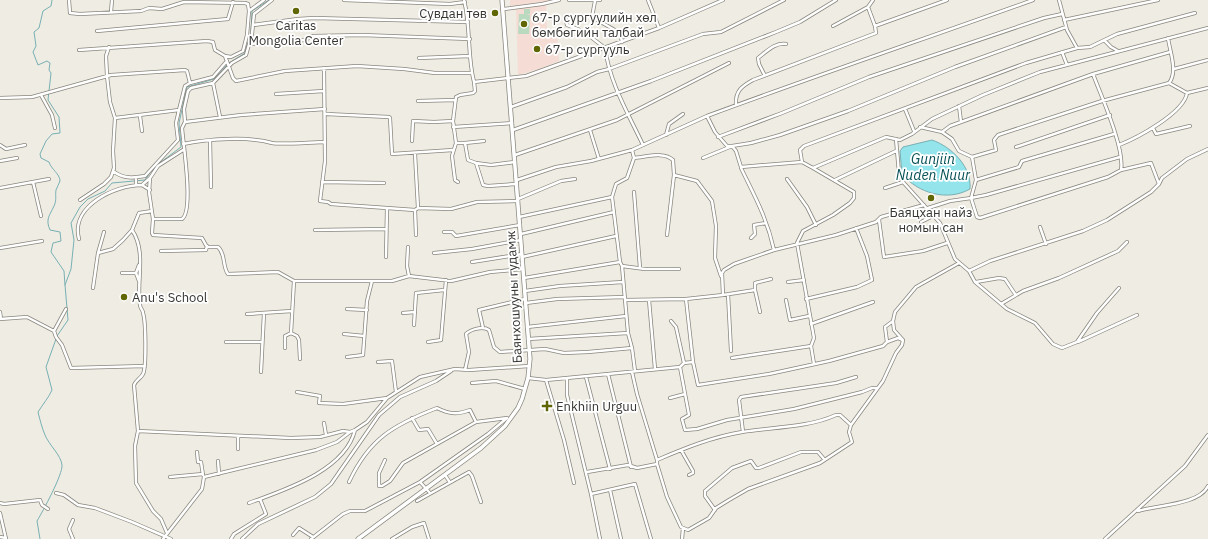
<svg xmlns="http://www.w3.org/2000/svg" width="1208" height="539" font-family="'IBM Plex Sans',sans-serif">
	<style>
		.education { fill: #f5dcd4 }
		.green { fill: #b9dabe }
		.water { fill: #94e4ec; stroke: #78b0b4 }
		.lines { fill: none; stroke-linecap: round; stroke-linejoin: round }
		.stream { stroke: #78b0b4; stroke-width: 1 }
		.minor-casing { stroke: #88867e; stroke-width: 4 }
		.secondary-casing { stroke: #88867e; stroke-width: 5 }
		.minor { stroke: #fff; stroke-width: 2.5 }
		.secondary { stroke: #fff; stroke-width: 3.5 }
		.poi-dot { fill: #606604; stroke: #fff; stroke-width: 1.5 }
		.labels { text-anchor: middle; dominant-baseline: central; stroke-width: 3.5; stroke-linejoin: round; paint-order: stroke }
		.poi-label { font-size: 13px; fill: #373633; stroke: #fff; text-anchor: start }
		.street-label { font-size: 13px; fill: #373633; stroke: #fff }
		.water-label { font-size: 14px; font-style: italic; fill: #065156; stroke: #fff }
	</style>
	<rect width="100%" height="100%" fill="#efece3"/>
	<path class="education" d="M510 0H550V1L510 6Z
		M546 5 547 32H557L559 61 539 69 518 75 516 8Z"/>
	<path class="green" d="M524 9H530V14H526L530 15 529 34H518L519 14H524Z"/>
	<path class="water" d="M932 140C952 147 972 167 970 189 947 202 918 193 902 174L900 151 903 147Z"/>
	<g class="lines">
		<path class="stream" d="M52 0 51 6 43 11 39 28 34 32 36 46 33 52 38 65 47 61 50 63 49 70 51 73 48 100 59 117 60 133 52 134 46 141 40 154 41 158 49 162C51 169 60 174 60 181 59 184 57 187 56 190 55 195 57 200 54 206 50 215 45 219 50 230L60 232 61 241 53 243 51 252 64 271 65 285
			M251 31 252 11 269 0
			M229 63 245 53 251 34
			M157 165 181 147 179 123 187 87 214 79 227 65
			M57 336 68 320 65 285 71 269 74 240 71 223 80 207 88 199 105 191 112 183 145 180 152 170
			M403 464 409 461
			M40 539 37 521C43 511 63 474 62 465 61 455 49 445 45 435 42 428 40 420 38 412 43 404 49 397 52 390L46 367 56 339"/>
		<g class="minor-casing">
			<path id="minor" d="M69 0 70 13 80 14 141 11 149 8 162 9 184 2 245 3 248 4 249 11 264 0
				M344 0 450 4 465 2
				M464 0C471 27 467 55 474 82L526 76 659 28 723 0
				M569 0H600
				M648 0 659 28
				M1059 0 1067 30 1077 48
				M595 1 592 17 620 33 622 42
				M868 7 875 26
				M504 9 542 4 559 0
				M111 12 112 0
				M565 17 567 25 583 31 605 48C610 84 628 113 643 145
				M1064 20 1158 0
				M253 25 298 19 314 18 468 22
				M833 26 868 7 873 0
				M97 31 228 19 233 2
				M1168 38C1170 52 1178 72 1169 83
				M1105 41 1111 47 1118 51
				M250 44 305 40 313 36 362 35 470 39
				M79 50 207 41 213 42 215 50 225 56 233 78 236 81 285 71 357 66 404 69 435 73H471
				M1062 52 1067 65
				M225 56 231 57 243 51 247 35 249 11
				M419 58 470 56
				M324 69 325 161 320 201 328 202 331 204 415 210 418 208 451 209 477 202 518 201
				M1174 69 1208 60
				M764 74 759 64 758 58C766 52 775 42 786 44
				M474 82 475 91 473 93 460 95 456 97 453 121 456 143H465L468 160 476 163 483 185 488 186 516 184
				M213 83 220 117
				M276 94 324 91
				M41 95 52 115 55 128
				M0 98 32 97 111 75 185 70 187 71 190 83 213 77 226 62
				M418 101 455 100
				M736 105C735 91 742 86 753 80L876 33 875 26 947 0
				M959 106 961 122
				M511 107 567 87 597 72 609 69 703 34 721 32 784 0
				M905 109 914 131
				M326 114 389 117 390 118 392 154 453 150
				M140 116 142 131
				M707 116C815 76 924 39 1033 0
				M115 118 179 110 185 86 190 83
				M185 122 184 109 188 91 191 88 213 83 232 63 246 55 252 34 254 14 272 0
				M453 127 512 123
				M920 127 942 132 950 126 1093 74 1170 52
				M1153 128 1156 134 1190 126
				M513 130 651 81 776 32 800 22 836 0
				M590 130 599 159
				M942 132 952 139 959 151 972 157 996 150 994 140 998 135 1102 101 1169 83 1187 93 1208 88
				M666 135 669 124 683 114
				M718 137 782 113 869 77 1044 18 1062 14
				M896 139 899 173 903 182 940 223 955 259 969 271 990 261 1083 231 1107 220 1151 192 1159 184 1162 178 1187 159 1208 149
				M210 140 211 187
				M412 141 413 121 434 122 453 121
				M456 143 452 156 455 180 458 182
				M465 143 484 141
				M183 144C208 139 248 136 272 143 280 145 314 142 325 142
				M0 145 6 149 25 145
				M1119 145C1137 138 1184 113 1187 93
				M1016 147 1110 115
				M183 150 158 166 150 178 149 192 153 219 152 233 153 235 202 238 207 247H218C226 254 222 266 228 274L278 272 294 281H392L409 276 451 281 490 272 523 269
				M632 150 634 158C646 157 664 151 673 160L674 175 697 181 712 201 716 226 715 258 721 276
				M415 154 418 208
				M515 155 617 120 729 63
				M972 157 976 180 971 198 986 195 1120 157
				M703 158 732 146 751 143 780 135 848 111 955 67 1066 27
				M0 161 17 158
				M802 162 800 150 804 146 1026 63 1077 48 1090 47 1117 34 1195 13
				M476 163 491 165 515 162
				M741 168C755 197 767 218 774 250
				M813 168 854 192V198L850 203 833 215 803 231 797 243 814 338 811 346 814 364
				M1121 170 1151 163 1159 184
				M113 171C123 179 133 178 145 176L178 140 176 123 179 110
				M136 177V185
				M787 179 807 207 816 225
				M517 180 556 167 591 161 632 150 707 116 715 132 727 146H732L736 151 741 167 802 162 813 168 886 137 900 140 912 134 932 119 983 95 1040 72 1208 28
				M835 180 896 151
				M976 180 1019 167 1022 161 1114 134
				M33 182 41 216
				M322 182 384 183
				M142 185 150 190
				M0 188 49 179
				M885 188 903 182
				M634 192 640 268
				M612 197 616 184 627 178 634 158
				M518 199 561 181 575 179
				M80 200 104 184 111 177 114 168 113 151 115 118 110 102 107 76 106 56 109 47
				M928 208 950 201 971 198 977 217 980 218 1108 177 1121 170C1125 148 1101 96 1093 74
				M415 210 416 235
				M153 219H182C194 211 183 143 182 128L185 122 241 115 325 109
				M879 220 884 257 923 251 947 243
				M921 222 929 218 933 214
				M1040 227 1046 244
				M132 230C147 252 136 281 140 305 140 308 143 310 143 313 146 322 146 361 144 371 143 378 136 379 134 385L138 431 291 438 320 437 343 431 350 432
				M315 230 386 229
				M444 232H452L456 236 520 225
				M521 234 614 212
				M667 235 674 175
				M751 238 755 234 754 225 766 223
				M79 239C70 206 115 185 142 185L150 178
				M408 247 407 266 409 276
				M0 248 42 241
				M161 251 206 250 207 246
				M98 253 104 232
				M434 253 472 249 521 240
				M386 257 387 208
				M522 257 616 236
				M472 262 522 254
				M622 266 645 269H679
				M969 271 975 282 1007 309 1035 323 1053 344 1062 348 1077 342 1097 313 1119 288
				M122 273H136
				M524 278 620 262
				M139 281 136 273 139 265
				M294 281 291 333 297 336 299 340 300 359
				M788 282 804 280
				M976 282 999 278 1005 279 1015 294
				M93 288 98 253 113 249 123 240 132 230 139 213 152 211
				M755 290 760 312
				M525 291 560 286 623 282
				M728 294 731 351
				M723 295 755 290V283L771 279
				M686 299 693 362 698 385 769 374 829 361 883 346 887 342 898 338 902 340
				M806 299 857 287 872 280 867 256 856 228
				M625 300 686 299 723 295 722 273 724 270 734 264 774 250 836 235 876 222 881 217 924 205
				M649 300 655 369
				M786 300 790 320 809 316
				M526 303 557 299 625 297
				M1001 304 1023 291 1059 278 1118 251 1127 242
				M347 309 367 310
				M0 312 1 319
				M403 313 415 312
				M247 314 292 311
				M0 319 27 317 54 331 56 337 62 345 71 368 145 366
				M671 321 676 327 684 363
				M811 324 873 302
				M414 325 416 293 444 290
				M527 327 626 316
				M483 328 479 310 525 299
				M54 331 66 309
				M344 334 364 336
				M528 339 628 333
				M226 342H262
				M428 342 441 340 446 280
				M887 342 885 327 893 321
				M1078 342 1137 315
				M285 348V336L291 333
				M632 348 635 371
				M347 357 363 355 367 301 372 281
				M732 358 811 346
				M378 362 392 361 396 392
				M680 367 684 363 693 362
				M465 370 469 352 466 334C471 329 483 326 489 330L494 347 500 352 545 349 564 353 588 352 632 348 628 333 622 266 620 262 612 197 519 217
				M261 372 264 313
				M632 372 637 394 657 460V464L667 497 681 527 688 530 709 518 716 508 729 500 748 489 820 463 852 442 849 432 851 425 883 381 896 353 902 345 903 340 894 330 893 321 895 312 916 287 959 263
				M608 374 631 467
				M586 377 610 469
				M528 378 546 380 564 440 574 483
				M567 378V395L591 494 635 484 651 539
				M546 380 680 367 689 415 682 419 685 430 697 429 727 420 794 409 862 392 872 388H878
				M472 383 496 381 525 389
				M297 392 320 396 319 403 343 404 387 398
				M670 398 685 394
				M412 418 419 430 428 429 437 444
				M324 423 326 435
				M138 431 135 446 136 483 153 511 161 519 167 533
				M743 432 739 400 741 397 836 383 856 377
				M238 436V449
				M681 450 693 471V473L689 475
				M197 452 198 462H201L203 475
				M385 460 379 473V486H382L390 481 403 463 476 422 507 418
				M657 460C685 448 712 437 742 432 773 427 807 428 836 415H840L851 425
				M218 461 219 474
				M587 472 628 465 637 468 657 464
				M445 475 449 481
				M170 477 203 474
				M349 482C369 439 393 425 437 408 449 414 457 415 470 410L476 422
				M420 482 488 434 507 418
				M610 490 621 539
				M56 493 64 495 78 505 95 508 132 522 171 539
				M591 494 600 539
				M417 501 469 472 472 476 481 502
				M0 503 4 504 40 500 42 505 48 509
				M249 503C284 490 345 471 355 430L367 422 387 398 420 377 455 369 469 370 529 366
				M715 510 705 496V491L732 468 751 461 756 468H759L801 452H818L824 459
				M1138 511C1157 505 1199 505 1208 486
				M0 513 6 539
				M293 535 299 528 313 537
				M0 537 6 538
				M73 539 69 529 73 520
				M163 539 202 489 204 477 316 450 337 442 350 432 355 430
				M231 539 234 534 266 514 260 499
				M242 539 258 524 315 497 331 484 379 415 400 397 436 381 451 371
				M311 539 343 514 350 511H365L420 482 430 493
				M392 539 412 527 424 523 429 539
				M682 539 683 528
				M1105 539 1185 466 1208 435"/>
		</g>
		<g class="secondary-casing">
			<path id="secondary" d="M358 539 481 448 505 426 518 408 522 399 528 378 530 359 502 0"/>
		</g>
		<use href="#minor" class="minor"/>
		<use href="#secondary" class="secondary"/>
	</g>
	<g class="poi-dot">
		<circle cx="296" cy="11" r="4"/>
		<circle cx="495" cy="13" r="4"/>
		<circle cx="524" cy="24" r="4"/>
		<circle cx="537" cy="49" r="4"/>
		<circle cx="931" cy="198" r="4"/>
		<circle cx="124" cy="297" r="4"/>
		<path d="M545 400h4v4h4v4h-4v4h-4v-4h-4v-4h4z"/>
	</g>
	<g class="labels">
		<g class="poi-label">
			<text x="487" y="13" text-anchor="end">Сувдан төв</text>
			<text x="532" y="17">67-р сургуулийн хөл<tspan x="532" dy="15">бөмбөгийн талбай</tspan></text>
			<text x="296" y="25" text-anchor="middle">Caritas<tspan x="296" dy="15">Mongolia Center</tspan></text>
			<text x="545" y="49">67-р сургууль</text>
			<text x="931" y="212" text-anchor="middle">Баяцхан найз<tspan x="931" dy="15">номын сан</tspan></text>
			<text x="132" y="297">Anu's School</text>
			<text x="556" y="406">Enkhiin Urguu</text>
		</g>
		<g class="street-label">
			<text transform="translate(514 297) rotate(-93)">Баянхошууны гудамж</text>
		</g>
		<g class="water-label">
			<text x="933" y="159">Gunjiin<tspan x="933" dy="16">Nuden Nuur</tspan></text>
		</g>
	</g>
</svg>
